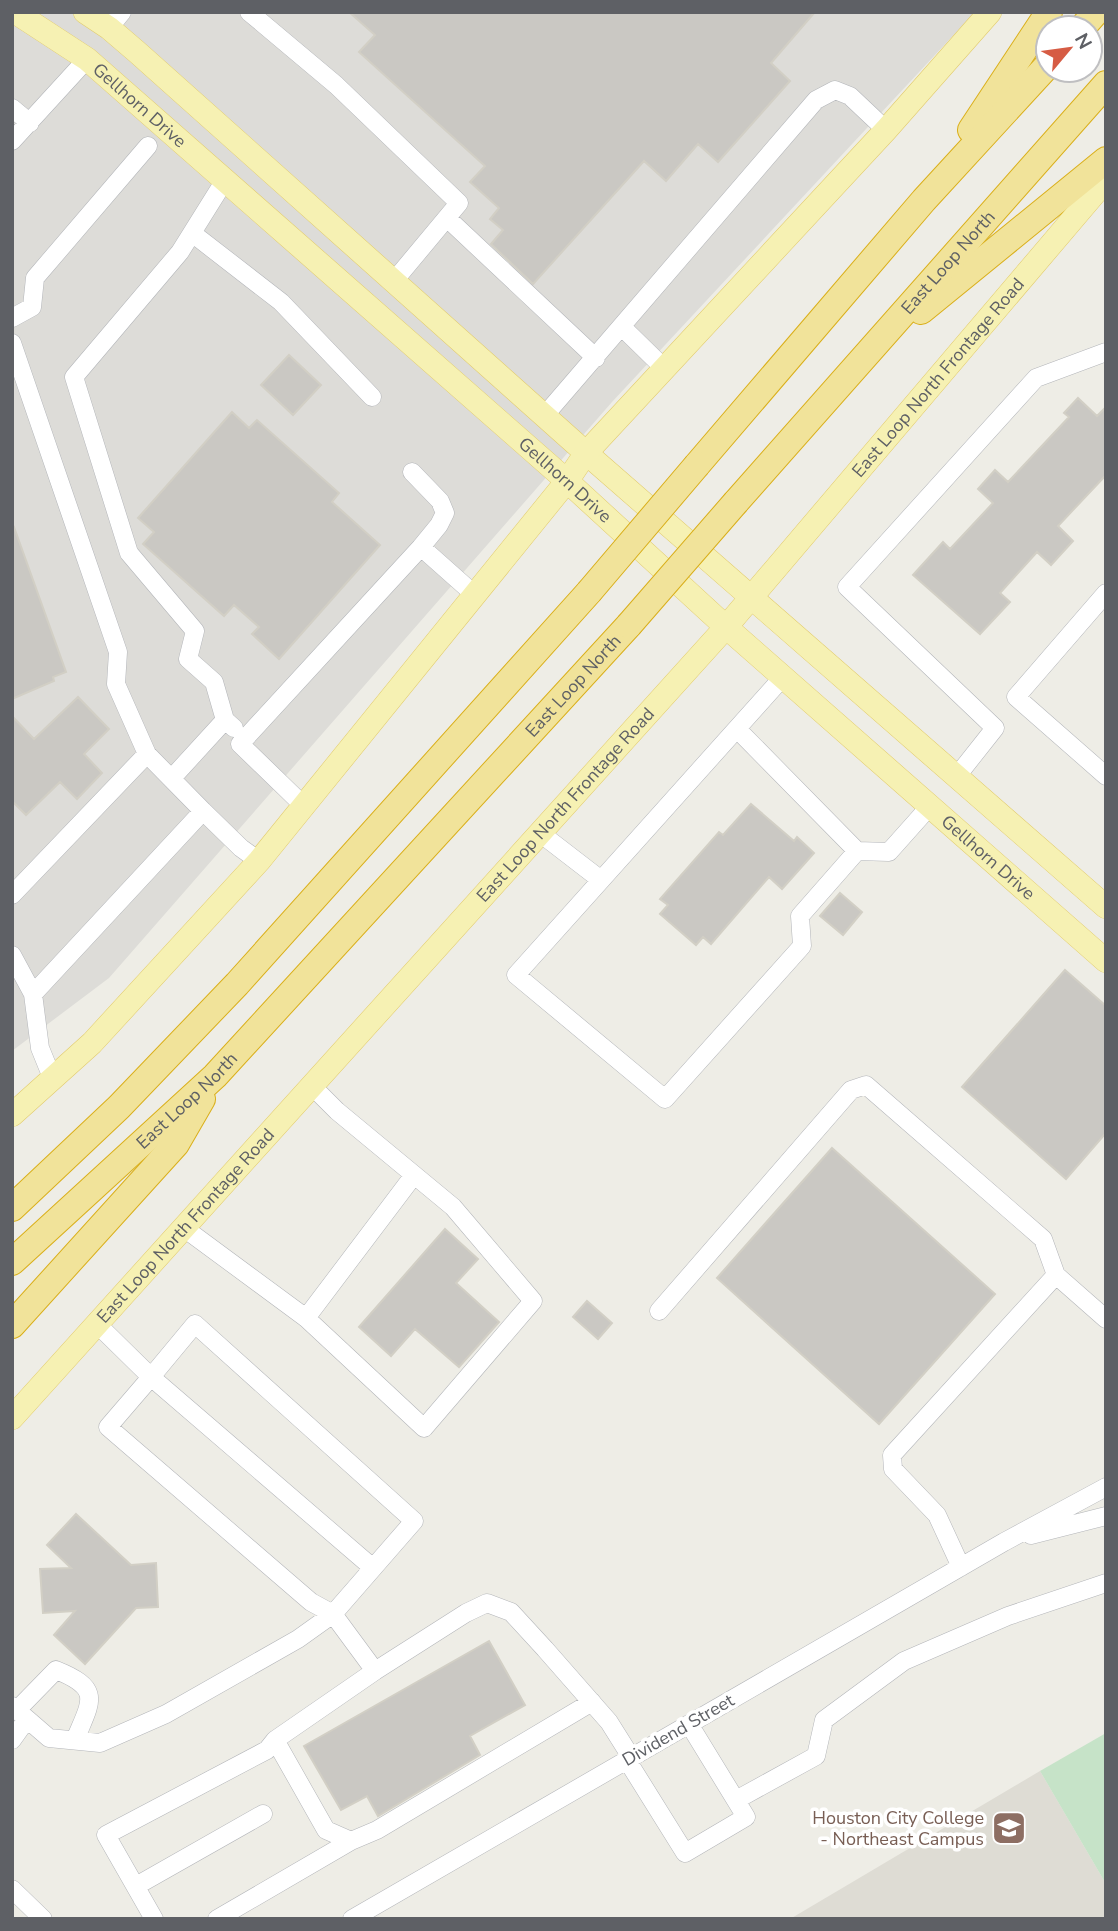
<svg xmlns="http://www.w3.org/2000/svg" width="1118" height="1931" font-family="'Nunito Sans',sans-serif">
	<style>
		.industrial { fill: #dddcd8 }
		.education { fill: #dedcd4 }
		.green { fill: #c6e3c8 }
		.building { fill: #cac8c3; stroke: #d2cfc5; stroke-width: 2 }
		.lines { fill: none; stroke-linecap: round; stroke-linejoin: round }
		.minor-casing { stroke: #b3b5b9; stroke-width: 19 }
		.major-casing { stroke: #e2cb6c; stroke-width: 24 }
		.highway-casing { stroke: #daaf1a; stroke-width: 28 }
		.minor { stroke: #fff; stroke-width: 18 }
		.major { stroke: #f6f1b3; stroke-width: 23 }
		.highway { stroke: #f1e39a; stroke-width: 26 }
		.highway-bridge-casing { stroke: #daaf1a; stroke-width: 28; stroke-linecap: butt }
		.highway-bridge { stroke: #f1e39a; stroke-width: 26 }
		.labels { text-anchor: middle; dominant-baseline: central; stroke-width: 7; stroke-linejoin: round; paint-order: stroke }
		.street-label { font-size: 18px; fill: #5e6065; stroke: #fff }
		.education-label { font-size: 18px; fill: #785e54; stroke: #fff; text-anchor: end }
	</style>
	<rect width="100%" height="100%" fill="#eeede6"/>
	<path class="industrial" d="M12 12H975L612 402 109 978 12 1051Z"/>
	<path class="education" d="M1040 1771 1106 1884V1919H790Z"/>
	<path class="green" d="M1106 1733V1884L1040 1771Z"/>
	<path class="building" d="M349 12H815L771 63 790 81 718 162 698 144 666 181 644 161 533 284 491 244 503 230 490 219 499 208 470 182 485 166 359 52 375 35Z
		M289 355 321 385 293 415 261 385Z
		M1078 398 1097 416 1106 407V475L1058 526 1073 541 1051 565 1037 552 1000 593 1010 602 980 634 913 575 943 542 950 549 993 503 978 489 995 470 1008 482 1069 417 1064 413Z
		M232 412 249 428 257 420 339 493 332 502 380 545 279 659 252 634 259 627 234 605 224 616 143 544 154 532 138 518Z
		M14 527 66 672 53 677 54 681 12 699V528Z
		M78 697 109 729 84 754 102 773 77 799 60 782 26 815 12 801V716L34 739Z
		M751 804 794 841 797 837 814 853 782 889 769 877 711 944 703 937 696 945 660 914 668 905 660 899 719 832 723 835Z
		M840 893 862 912 843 935 820 916Z
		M1065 970 1106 1006V1133L1066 1179 962 1087Z
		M832 1148 995 1294 879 1424 717 1278Z
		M445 1229 478 1259 456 1283 499 1322 459 1367 415 1329 391 1356 359 1327Z
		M587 1301 612 1323 598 1339 573 1317Z
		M76 1514 131 1565 156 1563 158 1607 136 1608 85 1664 54 1635 75 1611 43 1613 40 1569 71 1568 47 1545Z
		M489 1641 525 1705 470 1736 480 1755 378 1816 367 1796 341 1810 304 1746Z"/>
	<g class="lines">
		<g class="minor-casing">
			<path id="minor" d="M249 12 336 85 459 203 394 281
				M109 28 122 12
				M12 108 30 123
				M12 141 87 59
				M447 218 596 358
				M192 233 281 302 372 397
				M12 318 32 307 35 278 148 146
				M622 327 665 369
				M12 343 118 652 116 684 147 754 203 811 241 848 259 861
				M545 415 816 100 835 90 850 96 886 130
				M412 472 440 501 445 513 439 525 421 547
				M1106 593 1016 697 1106 776
				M783 677 516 975 665 1099 802 946 800 916 857 851 889 852 930 806
				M225 720 214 682 188 659 195 631 129 553 74 377 180 252 225 180
				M737 729 857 851
				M957 776 995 728 847 587 1036 378 1106 352
				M172 778 225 720 234 728
				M304 806 240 744 421 547 475 595
				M540 833 601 880
				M12 895 147 754
				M12 955 33 994
				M53 1080 40 1048 33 994 203 811
				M184 1228 306 1318 424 1428 533 1301 453 1207 337 1111 312 1086
				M659 1311 851 1090 866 1085 1043 1239 1056 1275
				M306 1318 414 1175
				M97 1324 151 1377 195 1324 414 1521 333 1614 311 1602 108 1427 151 1377 373 1568
				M1031 1535 1106 1516
				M961 1567 937 1515 893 1469 892 1455 1056 1275 1106 1319
				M375 1671 275 1740 326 1830 351 1841 377 1830 592 1702
				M12 1706 49 1738 100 1743 166 1714 298 1639 333 1614 375 1671 466 1613 487 1603 511 1612 545 1649 609 1722 631 1757
				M17 1710 56 1670C103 1689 91 1701 75 1740
				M12 1740 27 1719
				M627 1760 685 1853 746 1817 689 1724
				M736 1800 816 1756 824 1720 904 1661 1008 1616 1106 1583
				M136 1886 263 1814
				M12 1889 43 1919
				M154 1919 106 1835 267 1750 275 1740
				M217 1919 351 1841
				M352 1919 1004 1542 1106 1487"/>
		</g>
		<g class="major-casing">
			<g id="major">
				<path id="s1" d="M15 12 87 59 567 481 726 627 1106 961"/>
				<path d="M85 12 109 28 137 52 586 453 1106 907"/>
				<path d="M12 1115 92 1043 259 861 567 481 586 453 886 130 990 12"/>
				<path id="s2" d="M12 1418 726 627 1106 180"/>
			</g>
		</g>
		<g class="highway-casing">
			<g id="highway">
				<path d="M1082 28 1096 12"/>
				<path d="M971 130 1049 12"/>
				<path d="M921 311 1106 160"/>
				<path d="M697 465 924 200 1048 65"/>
				<path id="s3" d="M736 502 1106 84"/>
				<path d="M12 1208 119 1107 237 984 589 592"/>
				<path id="s4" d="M12 1262 215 1076 629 625"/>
				<path d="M12 1325 176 1144 202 1099"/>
			</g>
		</g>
		<use href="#minor" class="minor"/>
		<use href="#major" class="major"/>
		<use href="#highway" class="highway"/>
		<g class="highway-bridge-casing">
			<path id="highway-bridge" d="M589 592 697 465
				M629 625 736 502"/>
		</g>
		<use href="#highway-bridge" class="highway-bridge"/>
	</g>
	<defs>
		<g id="university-square" transform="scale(1.75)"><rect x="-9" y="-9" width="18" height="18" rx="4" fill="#8d6e63" stroke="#fff"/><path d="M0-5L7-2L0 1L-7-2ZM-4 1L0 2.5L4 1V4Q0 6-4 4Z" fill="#fff"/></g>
	</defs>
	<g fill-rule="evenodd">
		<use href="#university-square" x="1009" y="1828"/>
	</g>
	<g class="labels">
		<g class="street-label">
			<text stroke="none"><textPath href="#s1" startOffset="156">Gellhorn Drive</textPath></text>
			<text stroke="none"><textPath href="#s3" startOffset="320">East Loop North</textPath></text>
			<text stroke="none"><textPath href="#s2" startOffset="1393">East Loop North Frontage Road</textPath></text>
			<text stroke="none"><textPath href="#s1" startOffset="723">Gellhorn Drive</textPath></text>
			<text stroke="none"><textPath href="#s4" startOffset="805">East Loop North</textPath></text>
			<text stroke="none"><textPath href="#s2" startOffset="826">East Loop North Frontage Road</textPath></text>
			<text stroke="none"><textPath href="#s1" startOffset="1290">Gellhorn Drive</textPath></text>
			<text stroke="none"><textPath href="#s4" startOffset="238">East Loop North</textPath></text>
			<text stroke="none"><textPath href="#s2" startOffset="259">East Loop North Frontage Road</textPath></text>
			<text transform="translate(678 1730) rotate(-30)">Dividend Street</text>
		</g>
		<g class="education-label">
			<text x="984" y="1818">Houston City College<tspan x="984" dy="21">- Northeast Campus</tspan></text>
		</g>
	</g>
	<rect width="1118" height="1931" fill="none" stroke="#5e6065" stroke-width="28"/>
	<g transform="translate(1069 49) rotate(61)"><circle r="33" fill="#ffffff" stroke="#bfbfc1" stroke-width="2"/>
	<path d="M0-5L12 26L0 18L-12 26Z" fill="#d65c44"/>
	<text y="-10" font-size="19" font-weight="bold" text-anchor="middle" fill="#5e6065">N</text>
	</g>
</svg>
